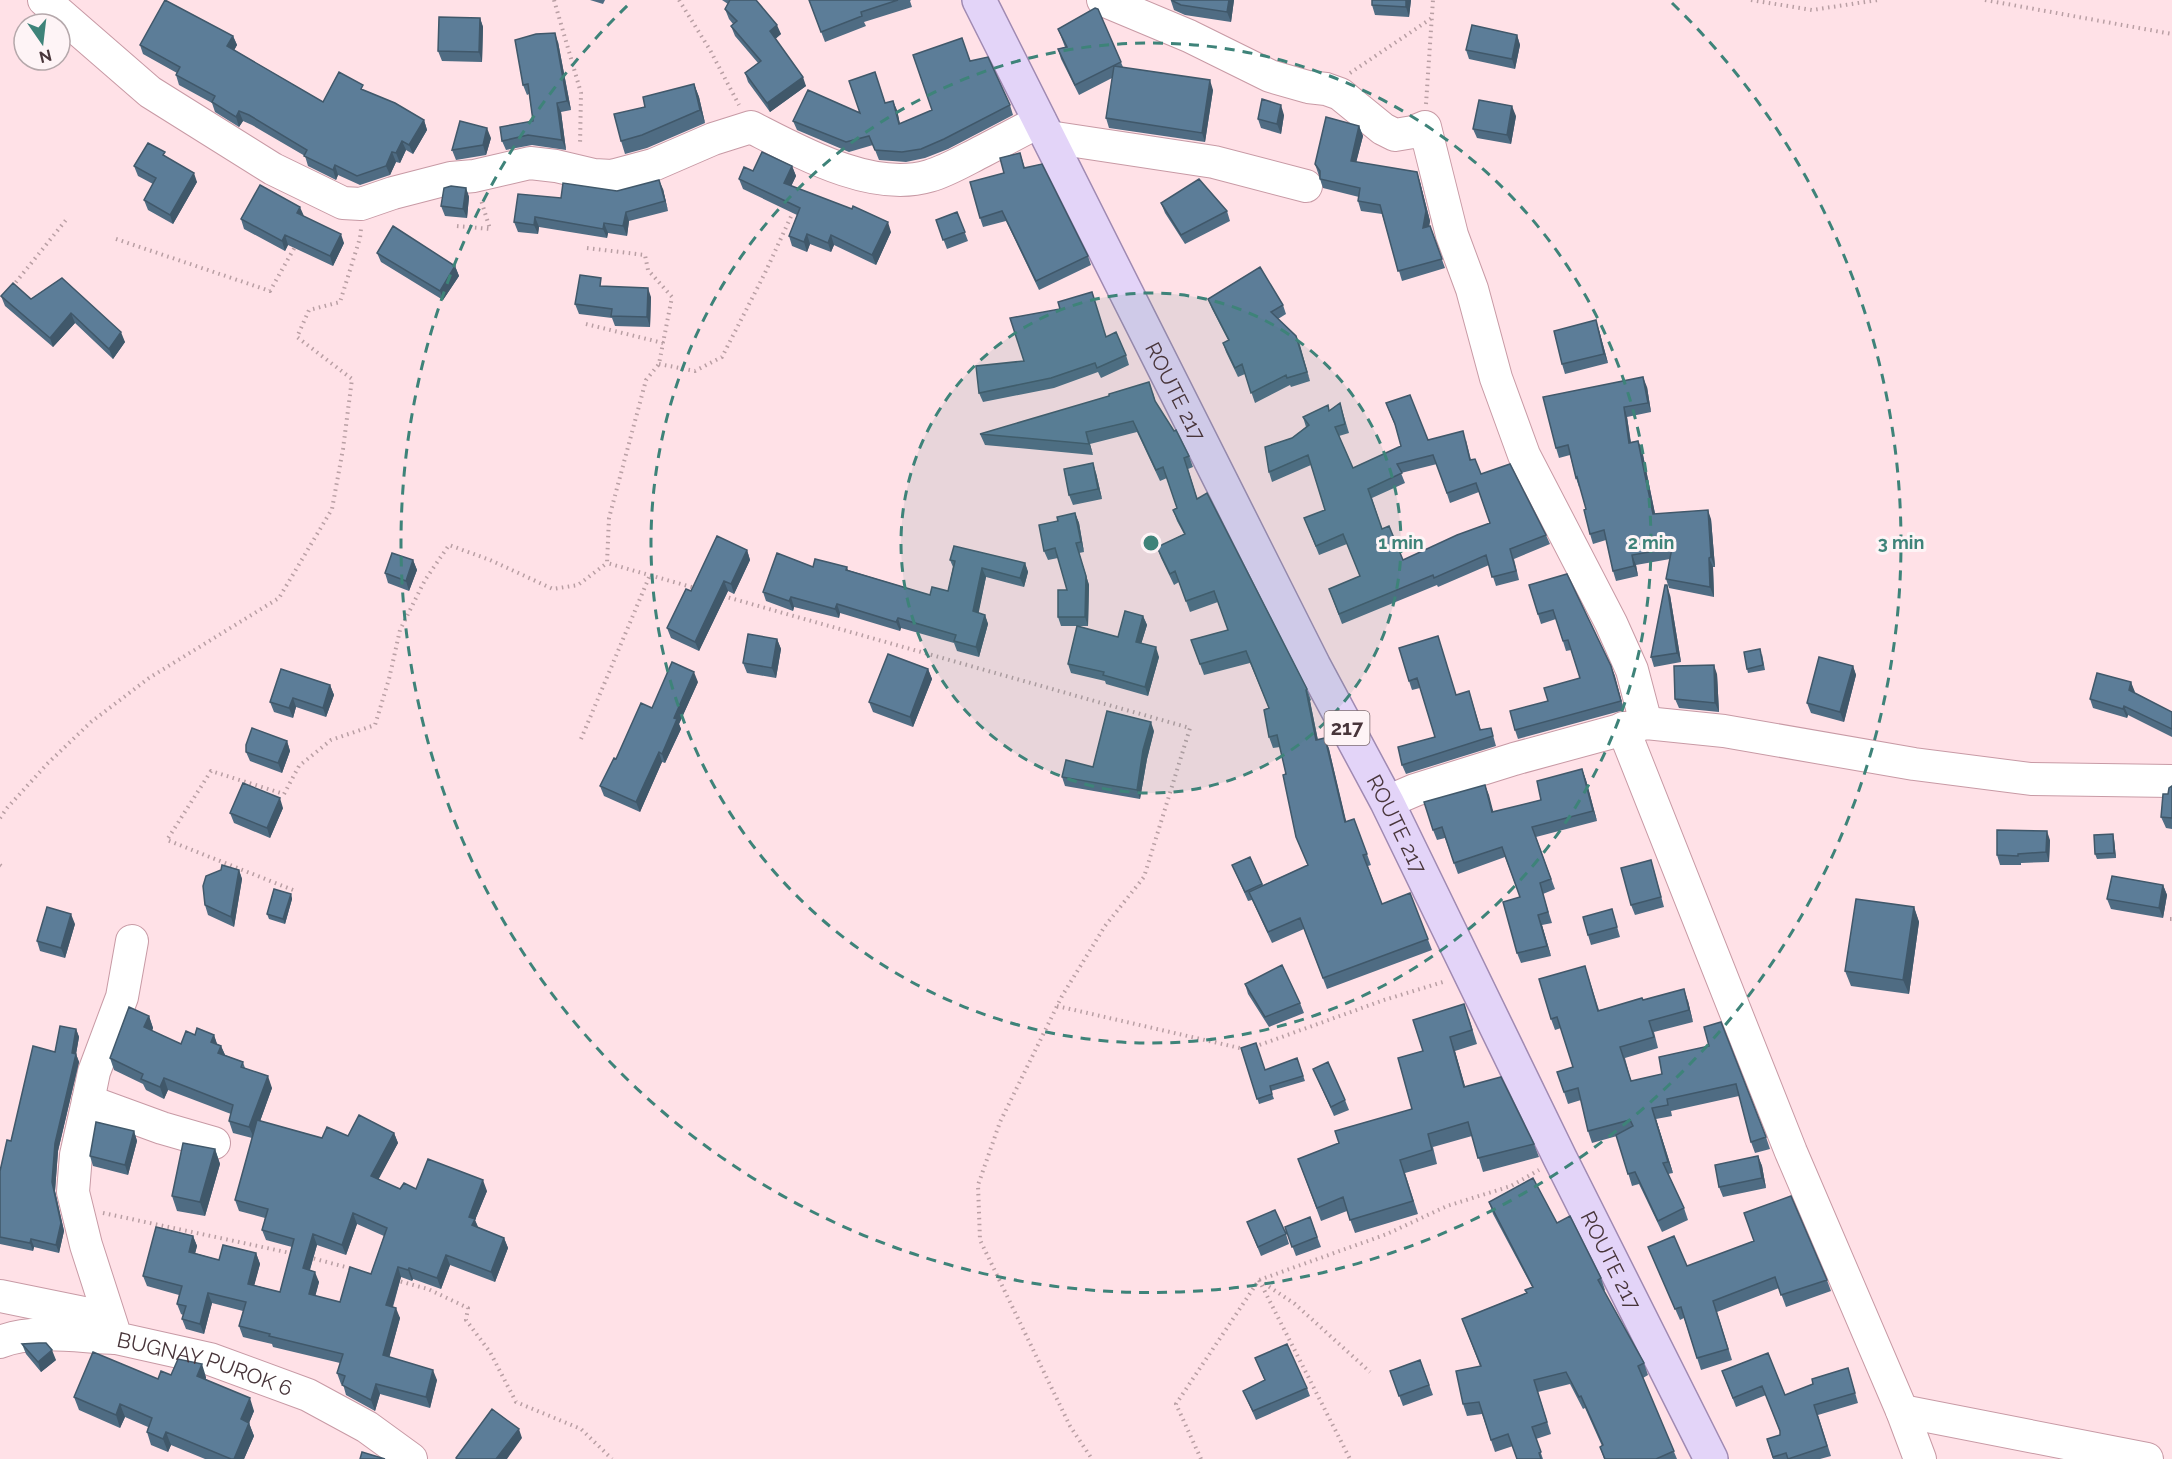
<svg xmlns="http://www.w3.org/2000/svg" width="2172" height="1459" font-family="Raleway,sans-serif">
	<style>
		.lines { fill: none; stroke-linecap: round; stroke-linejoin: round }
		.minor-casing { stroke: #c89aa5; stroke-width: 34 }
		.major-casing { stroke: #a08ab2; stroke-width: 36 }
		.path { stroke: #b99fa4; stroke-width: 4; stroke-dasharray: 1.5 4.5; stroke-linecap: butt }
		.minor { stroke: #fff; stroke-width: 32 }
		.major { stroke: #e3d4f8; stroke-width: 33 }
		.wall { fill: #4f6c83; fill-rule: evenodd }
		.shaded-wall { fill: #40586a }
		.building { fill: #5c7d98; stroke: #40586a; stroke-width: 1.5; fill-rule: evenodd }
		.ring { fill: none; stroke: #3e8379; stroke-width: 3; stroke-dasharray: 10 8 }
		.labels { text-anchor: middle; dominant-baseline: central; stroke-width: 6; stroke-linejoin: round; paint-order: stroke }
		.shield { fill: #fef4f6; stroke: #7f6e72; stroke-width: 1.5 }
		.shield-label { font-size: 20px; font-weight: bold; fill: #48353a }
		.street-label { font-size: 21px; fill: #48353a; stroke: #fef4f6 }
		.centre { fill: #3e8379; stroke: #fef4f6; stroke-width: 3 }
		.ring-label { font-size: 18px; text-anchor: middle; font-weight: bold; fill: #3e8379; stroke: #fef4f6; stroke-width: 6; stroke-linejoin: round; paint-order: stroke }
	</style>
	<rect width="100%" height="100%" fill="#ffe1e7"/>
	<g class="lines">
		<g class="minor-casing">
			<g id="minor">
				<path d="M44 0 150 92 273 169 343 203 361 204 393 193 451 178 474 176 530 163 556 166 594 175 612 176 653 165 713 139 751 127C800 152 872 193 929 176 947 171 965 160 983 151 1002 141 1021 131 1040 121"/>
				<path d="M1103 0 1189 36 1270 76 1308 87 1326 89 1340 94 1383 129 1395 135 1413 132 1425 127 1452 235 1472 289 1496 378 1524 455 1611 623 1632 670 1646 723"/>
				<path d="M1049 137 1214 162 1306 186"/>
				<path d="M1623 728 1791 1152 1902 1411 1920 1459"/>
				<path d="M1387 802 1415 790 1514 759 1646 723 1724 731 1914 764 2031 779 2172 781"/>
				<path d="M88 1101 94 1072 122 997 132 941"/>
				<path id="s1" d="M214 1143 162 1128 88 1101 76 1155 73 1192 86 1245 116 1338 210 1359 308 1395 367 1427 411 1459"/>
				<path d="M0 1296 108 1318"/>
				<path d="M0 1342C35 1328 79 1337 116 1338"/>
				<path d="M1902 1411 2147 1459"/>
			</g>
		</g>
		<g class="major-casing">
			<g id="major">
				<path id="s2" d="M979 0 1314 666 1387 802 1560 1158 1711 1459"/>
			</g>
		</g>
		<path class="path" d="M554 0 581 93 580 146
			M679 0 710 50 739 105
			M1751 0 1812 10 1878 0
			M1985 0 2172 34
			M1350 73 1432 18
			M1426 104 1433 0
			M457 226 490 229 481 200
			M116 239 270 291 296 245
			M587 248 645 255 648 270 672 297 663 343
			M12 287 66 220
			M586 324 663 343 659 364 646 380 609 518 607 563 695 588
			M659 364 695 371 722 357 765 273 794 210
			M723 596 1190 728 1144 877 1105 926 1062 996 1000 1122 978 1185 980 1240 1070 1426 1092 1459
			M581 739 650 575
			M0 818 7 808 48 763 91 722 149 678 279 598 332 509 343 449 352 379 297 337 309 310 340 302 360 238 361 229
			M0 865 4 868
			M293 890 167 840 211 771 284 794 299 766 331 740 375 725 389 679 400 630 425 580 449 545 490 560 553 589 578 585 607 563
			M2170 919H2172
			M1057 1006 1244 1049
			M1254 1047 1384 1000 1446 981
			M103 1213 295 1254
			M308 1257 353 1269
			M395 1280 428 1289 468 1308 466 1320 490 1352 516 1402 581 1429 612 1459
			M1259 1280 1350 1459
			M1259 1280 1295 1304 1370 1372
			M1201 1459 1176 1404 1259 1280 1387 1234 1447 1206 1511 1186 1539 1170"/>
		<use href="#minor" class="minor"/>
		<use href="#major" class="major"/>
	</g>
	<path class="wall" d="M590 0H605L603 4Z
		M722 0H756L781 34 775 39 806 86 770 112 748 82 745 73 758 63 735 36 731 26 733 24 729 19 725 9 728 4Z
		M809 0H911L910 1 912 7 864 22 866 26 825 42Z
		M1234 0 1231 22 1185 15 1174 10 1171 1Z
		M1411 0 1409 17 1375 15 1372 5Z
		M1098 9 1123 67 1213 90 1205 142 1109 128 1106 118 1112 78 1079 95 1061 59 1058 49 1065 47 1058 29Z
		M480 18 483 27 482 62 442 61 438 51Z
		M1517 35 1520 45 1515 69 1469 59 1466 50Z
		M233 36 237 45 234 50 323 102 366 91 424 120 427 130 413 154 406 150 400 163 396 162 390 175 360 185 338 175 336 180 308 166 305 156 252 125 243 121 239 127 215 112 212 103 179 85 176 75 177 73 143 54 140 45Z
		M558 42 571 110 561 112 566 150 532 145 506 150 502 141 533 121 529 94 527 95 523 85Z
		M970 61 1010 105 1013 115 948 149 925 158 906 162 879 160 873 145 849 152 797 130 793 121 860 113 885 102 897 110 900 124 932 110Z
		M694 84 699 97 705 123 647 148 625 154 621 141 645 107Z
		M1284 115 1281 134 1261 128 1258 119Z
		M1516 116 1511 144 1477 138 1473 129Z
		M1359 126 1363 136 1356 162 1417 172 1420 182 1430 221 1429 227 1430 226 1445 268 1402 281 1382 214 1361 211 1358 201 1359 197 1323 188 1315 164Z
		M491 138 486 155 456 160 452 150Z
		M1020 153 1025 168 1088 256 1091 265 1039 290 1006 221 983 227 980 218 1004 173Z
		M167 157 197 182 173 224 148 210 144 200 153 184 138 176 134 166Z
		M792 166 796 176 791 186 891 232 876 265 834 245 831 252 810 244 807 252 792 246 789 236 797 215 743 189 739 179 753 171Z
		M466 188 469 197 467 218 445 216 441 206Z
		M663 189 668 211 629 221 627 236 608 233 607 238 539 227 538 234 518 232 514 222 561 198 617 191Z
		M1161 203 1227 211 1230 221 1185 244 1165 213Z
		M957 212 968 241 947 249 936 220Z
		M304 216 344 243 333 266 288 245 285 251 244 229 241 219Z
		M377 253 455 266 459 276 443 300 381 262Z
		M62 278 125 342 113 359 75 323 53 347 5 306 1 296 31 299Z
		M604 286 651 297 650 327 615 326 612 318 579 314 575 304Z
		M1092 292 1106 337 1126 355 1129 365 1101 378 1098 372 1054 388 983 402 979 393 1024 361 1060 309Z
		M1208 299 1283 305 1286 314 1278 319 1296 336 1310 381 1291 387 1290 385 1255 403 1245 374 1238 377 1226 352 1223 343 1228 340 1212 309Z
		M1599 330 1608 363 1565 374 1562 364Z
		M1647 387 1651 412 1627 417 1631 442 1638 441 1642 450 1655 514 1711 519 1715 567H1713L1714 597 1669 588 1666 579 1670 559 1636 565 1638 576 1616 581 1613 571 1606 540 1593 544 1590 534 1586 509 1580 487H1579L1576 478 1570 455 1559 458 1556 448Z
		M1153 393 1156 403 1189 456 1193 467 1188 469 1197 498 1307 689 1311 700 1310 701 1318 740 1325 738 1329 749 1346 822 1354 819 1371 865 1368 866 1382 904 1410 893 1432 950 1327 989 1304 929 1272 943 1252 900 1248 901 1232 865 1250 857 1263 885 1308 865 1296 837 1286 774 1280 747 1273 748 1269 737V708L1250 663 1204 675 1191 640 1228 630 1218 602 1190 612 1179 582 1174 585 1161 558 1157 547 1184 534 1177 521 1173 510 1177 508 1167 478 1160 481 1137 432 1090 444 1093 455 985 445 980 434Z
		M1340 403 1349 433 1339 436 1353 468 1401 446 1396 428 1386 403 1428 440H1466L1471 460 1481 474 1546 535 1550 544 1514 559 1519 580 1496 586 1489 565 1438 587 1437 585 1342 624 1329 589 1360 576 1347 544 1319 555 1304 518 1325 510 1311 465 1272 482 1269 472 1292 438 1306 427 1303 417 1330 410ZM1437 464 1450 503 1479 492 1490 523 1403 560 1382 529 1372 498 1405 483 1401 473Z
		M1096 473 1102 499 1073 505 1069 495Z
		M1075 513 1079 523 1084 552 1079 553 1089 585 1088 626H1078L1118 637 1143 616 1147 625 1141 644 1159 657 1148 696 1106 684 1105 681 1071 673 1068 664 1077 626H1061L1058 617 1067 590 1058 558 1048 560 1044 551 1058 521Z
		M747 550 750 560 734 594 728 591 699 651 671 638 667 628 691 591Z
		M413 560 417 570 409 591 388 583 385 573Z
		M950 560 1025 563 1028 572 1024 587 986 577 978 613 985 615 988 624 979 657 957 651 954 643 901 628 900 631 840 613 839 618 794 607 793 611 766 601 763 592 813 567H847L848 570 930 595 948 591 953 567Z
		M1529 585 1611 666 1624 710 1518 739 1515 730 1548 701 1580 678 1571 650 1566 651 1556 619 1541 624Z
		M1670 595 1681 662 1654 667 1651 657Z
		M777 639 781 649 776 678 747 673 743 663Z
		M1441 646 1456 695 1469 691 1481 730 1491 728 1496 746 1406 774 1402 765 1435 737 1420 688 1412 690 1409 681Z
		M1762 654 1765 670 1748 673 1747 669Z
		M1853 666 1856 675 1844 722 1811 713 1807 703Z
		M928 669 932 679 913 727 873 712 869 702Z
		M1717 674 1719 712 1679 708 1675 699Z
		M698 682 679 724 681 729 665 763 662 762 640 812 604 796 600 786 616 759 652 708Z
		M2131 682 2134 693 2172 712V737L2128 715 2127 718 2093 708 2090 699Z
		M330 685 334 695 326 717 296 707 293 718 274 712 270 702Z
		M1154 731 1147 759 1140 799 1065 786 1062 777 1093 767Z
		M287 741 290 751 282 773 250 761 246 752Z
		M1582 769 1586 780 1597 821 1536 837 1555 889 1543 894 1552 923 1542 925 1551 956 1521 963 1517 953 1520 897 1505 857 1458 874 1445 838 1437 840 1433 830 1485 785 1493 812 1541 800Z
		M2172 786V829L2166 828 2161 817 2168 794Z
		M283 808 270 838 234 823 230 813Z
		M2114 839 2116 858 2097 859 2095 854Z
		M2050 840 2049 862 2021 863V865H2000L1997 855Z
		M239 870 242 879 234 927 208 915 205 905Z
		M1654 870 1664 907 1635 915 1631 905Z
		M2163 885 2167 895 2163 918 2111 909 2107 899Z
		M291 894 292 899 285 924 269 919 267 914Z
		M1914 907 1919 922 1909 994 1851 986 1845 971Z
		M1612 909 1620 937 1591 945 1588 935Z
		M75 924 65 958 40 951 37 941Z
		M1585 966 1599 1010 1643 1000 1688 1001 1693 1022 1654 1032 1658 1048 1625 1058 1631 1081 1662 1074 1709 1046 1704 1027 1766 1137 1770 1149 1755 1153 1751 1142 1739 1096 1671 1111 1672 1116 1656 1119 1673 1173 1668 1174 1684 1208 1688 1220 1662 1232 1639 1184 1632 1186 1617 1136 1592 1143 1588 1131 1581 1100 1568 1104 1564 1092 1573 1067 1561 1028 1555 1030 1551 1019Z
		M1245 984 1300 1003 1304 1013 1269 1027 1248 994Z
		M149 1016 153 1028 152 1031 181 1044 195 1035H214L217 1044 221 1046 225 1055 243 1062 245 1068 272 1088 260 1121 322 1138 394 1133 398 1143 378 1179 400 1189 487 1191 475 1220 478 1228 504 1238 508 1248 495 1282 450 1265 441 1289 413 1279 412 1281 401 1277 393 1307 400 1318 389 1357 437 1380 430 1408 380 1394 375 1411 346 1395 343 1384H341L337 1373 340 1363 273 1347 272 1344 243 1337 239 1326 243 1311 212 1303 204 1334 186 1329 182 1319 183 1315 181 1314 177 1304 179 1295 147 1286 143 1276 193 1236 197 1246 195 1253 219 1260 256 1253 260 1264 254 1285 280 1292 292 1247 266 1240 262 1230 265 1218 239 1211 235 1200 252 1138 233 1133 229 1121 231 1114 168 1090 164 1099 146 1090 143 1084 114 1070 110 1058ZM357 1224 384 1236 371 1274 340 1302 315 1296 319 1282 310 1270 317 1245 346 1255Z
		M1469 1018 1477 1044 1455 1051 1465 1087 1534 1144 1539 1157 1483 1172 1472 1136 1433 1147 1437 1164 1405 1173 1418 1214 1355 1233 1347 1211 1321 1221 1298 1159 1339 1143 1412 1109 1423 1051Z
		M76 1029 79 1037 76 1054 79 1062 58 1151 55 1191 64 1231 59 1253 34 1247 33 1251 0 1244V1171L11 1141 55 1052Z
		M1241 1048 1265 1070 1297 1058 1305 1081 1271 1091 1274 1099 1259 1104Z
		M1313 1069 1345 1100 1349 1110 1334 1116Z
		M134 1131 137 1141 128 1175 93 1166 90 1156Z
		M215 1149 220 1164 205 1216 177 1211 172 1196Z
		M1758 1156 1762 1166 1766 1188 1723 1197 1719 1187Z
		M1489 1202 1557 1223 1601 1278 1605 1290 1604 1291 1644 1363 1648 1375 1643 1378 1677 1459H1604L1600 1447 1602 1446 1585 1408 1583 1409 1570 1384 1538 1392 1551 1434 1536 1439 1543 1459H1517L1513 1446 1495 1452 1482 1414 1467 1416 1463 1404 1480 1366 1462 1319 1526 1293 1532 1287 1493 1214Z
		M1310 1217 1321 1247 1296 1256 1285 1227Z
		M1247 1222 1286 1234 1289 1244 1261 1256Z
		M1648 1247 1687 1266 1827 1280 1831 1291 1786 1307 1779 1288 1717 1312 1732 1360 1701 1370 1684 1318 1680 1320Z
		M22 1344 56 1360 41 1372 26 1354Z
		M1768 1353 1785 1395 1813 1384 1848 1368 1858 1403 1818 1415 1831 1456 1820 1459H1773L1767 1439 1780 1435V1432L1766 1395 1736 1407 1722 1371Z
		M1255 1358 1307 1388 1310 1396 1256 1420 1243 1391 1265 1381Z
		M1420 1360 1433 1395 1403 1406 1390 1371Z
		M171 1375 206 1377V1379L254 1411 249 1423 254 1436 244 1459H205L171 1445 168 1452 151 1445 147 1432 148 1427 125 1417 120 1428 79 1410 74 1397 158 1379Z"/>
	<path class="shaded-wall" d="M1229 0H1234L1231 22 1227 12Z
		M1406 0H1411L1409 17 1406 7Z
		M480 18 483 27 482 62 479 52Z
		M777 25 781 34 773 41 770 31Z
		M555 33 558 42 571 110 567 101Z
		M1517 35 1520 45 1515 69 1512 59Z
		M233 36 237 45 231 56 227 46Z
		M803 77 806 86 770 112 767 103Z
		M1210 80 1213 90 1205 142 1202 133Z
		M694 84 699 97 705 123 700 110Z
		M893 101 897 110 902 134 899 124Z
		M557 103 561 112 566 150 562 140Z
		M1281 105 1284 115 1281 134 1277 124Z
		M1512 106 1516 116 1511 144 1507 135Z
		M239 111 243 121 239 127 236 117Z
		M424 120 427 130 413 154 409 145Z
		M1359 126 1363 136 1354 171 1351 161Z
		M487 128 491 138 486 155 483 145Z
		M402 141 406 150 400 163 396 153Z
		M392 152 396 162 390 175 386 166Z
		M335 165 338 175 336 180 333 170Z
		M792 166 796 176 788 193 784 183Z
		M1417 172 1420 182 1430 221 1427 238 1423 228Z
		M194 173 197 182 173 224 170 215Z
		M659 180 663 189 668 211 665 201Z
		M466 188 469 197 467 218 463 209Z
		M300 207 304 216 297 213Z
		M626 212 629 221 627 236 623 226Z
		M535 217 539 227 538 234 534 225Z
		M888 222 891 232 876 265 872 255Z
		M604 223 608 233 607 238 603 229Z
		M341 234 344 243 333 266 330 256Z
		M807 234 810 244 807 252 804 242Z
		M285 235 288 245 285 251 282 241Z
		M831 235 834 245 831 252 828 243Z
		M455 266 459 276 443 300 440 291Z
		M648 288 651 297 650 327 647 317Z
		M71 313 75 323 53 347 50 338Z
		M1596 320 1599 330 1608 363 1604 354Z
		M121 332 125 342 113 359 109 349Z
		M1296 336 1300 345 1310 381 1307 372Z
		M1643 377 1647 387 1651 412 1648 403Z
		M1624 407 1627 417 1632 452 1629 443Z
		M1086 432 1090 444 1093 455 1089 444Z
		M1638 441 1642 450 1657 523 1653 514Z
		M1093 463 1096 473 1102 499 1098 489Z
		M1708 510 1711 519 1715 567 1711 557Z
		M1075 513 1079 523 1084 552 1081 542Z
		M1076 543 1089 585 1088 626 1085 617Z
		M747 550 750 560 734 594 731 584Z
		M1632 555 1636 565 1638 576 1634 566Z
		M1709 558 1713 567 1714 597 1710 587Z
		M413 560 417 570 409 591 406 581Z
		M1025 563 1028 572 1024 587 1020 578Z
		M982 568 986 577 977 621 973 611Z
		M724 581 728 591 699 651 695 642Z
		M1667 585 1670 595 1681 662 1677 653Z
		M791 597 794 607 793 611 789 601Z
		M837 604 840 613 839 618 835 609Z
		M985 615 988 624 979 657 976 647Z
		M1143 616 1147 625 1139 651 1136 642Z
		M898 618 901 628 900 631 896 622Z
		M777 639 781 649 776 678 772 668Z
		M1156 647 1159 657 1148 696 1145 687Z
		M1714 665 1717 674 1719 712 1715 703Z
		M1611 666 1615 676 1624 710 1621 701Z
		M1853 666 1856 675 1844 722 1840 712Z
		M928 669 932 679 913 727 910 717Z
		M694 672 698 682 679 724 681 729 665 763 662 754 674 718Z
		M2131 682 2135 692 2132 700 2129 690Z
		M330 685 334 695 326 717 323 708Z
		M1306 690 1310 701 1320 751 1316 740Z
		M293 698 296 707 293 718 289 708Z
		M2124 706 2128 715 2127 718 2123 709Z
		M1151 722 1154 731 1147 759 1140 799 1137 790 1143 750Z
		M1325 738 1329 749 1349 833 1345 822Z
		M287 741 290 751 282 773 278 763Z
		M659 752 662 762 640 812 636 802Z
		M1582 769 1586 780 1597 821 1593 811Z
		M1485 785 1489 795 1496 822 1492 812Z
		M280 798 283 808 270 838 267 828Z
		M2047 831 2050 840 2049 862 2046 852Z
		M2113 834 2114 839 2116 858 2114 853Z
		M239 870 242 879 234 927 231 917Z
		M2163 885 2167 895 2163 918 2159 908Z
		M291 894 292 899 285 924 283 919Z
		M1914 907 1919 922 1909 994 1903 980Z
		M71 914 75 924 65 958 61 948Z
		M1538 915 1542 925 1551 956 1547 946Z
		M1684 989 1688 1001 1693 1022 1689 1010Z
		M149 1016 153 1028 148 1039 144 1027Z
		M76 1029 79 1037 76 1054 79 1062 58 1151 55 1191 64 1231 59 1253 56 1245 52 1182 55 1143Z
		M214 1035 218 1047 211 1042Z
		M1450 1037 1455 1051 1469 1100 1464 1087Z
		M221 1046 226 1057 218 1053Z
		M268 1076 272 1088 254 1138 249 1127Z
		M164 1078 168 1090 164 1099 160 1087Z
		M1652 1108 1656 1119 1673 1173 1668 1162Z
		M134 1131 137 1141 128 1175 125 1165Z
		M394 1133 398 1143 375 1186 371 1176Z
		M215 1149 220 1164 205 1216 200 1202Z
		M1758 1156 1762 1166 1766 1188 1762 1178Z
		M483 1180 487 1191 475 1220 479 1229 476 1236 469 1217Z
		M353 1213 357 1224 346 1255 342 1245Z
		M313 1234 317 1245 307 1279 303 1268Z
		M193 1236 197 1246 193 1262 189 1252Z
		M504 1238 508 1248 495 1282 491 1272Z
		M31 1239 34 1247 33 1251 30 1243Z
		M256 1253 260 1264 252 1294 248 1284Z
		M446 1255 450 1265 441 1289 437 1278Z
		M398 1267 401 1277 390 1315 386 1305Z
		M409 1268 413 1279 412 1281 408 1270Z
		M315 1272 319 1282 313 1305 309 1294Z
		M208 1293 212 1303 204 1334 200 1324Z
		M396 1308 400 1318 387 1366 383 1355Z
		M52 1350 56 1360 41 1372 38 1362Z
		M202 1364 206 1377 202 1389 197 1376Z
		M433 1370 437 1380 430 1408 426 1397Z
		M376 1384 380 1394 375 1411 371 1400Z
		M250 1398 254 1411 249 1423 254 1436 244 1459H234L241 1419Z
		M120 1404 125 1417 120 1428 116 1415Z
		M519 1429 522 1438 507 1459H496Z
		M166 1432 171 1445 168 1452 163 1439Z"/>
	<path class="building" d="M165 0 233 36 227 46 323 102 339 72 363 85 361 89 395 103 424 120 409 145 402 141 396 153 392 152 386 166 357 176 335 165 333 170 304 156 307 150 249 115 239 111 236 117 212 102 215 96 176 75 180 67 140 45Z
		M730 0H756L777 25 770 31 803 77 767 103 745 73 761 61 731 26 737 21 725 9Z
		M809 0H898L861 12 862 16 821 32Z
		M1171 0H1229L1227 12 1181 5Z
		M1372 0H1406V7L1372 5Z
		M1095 8 1098 9 1121 62 1075 85 1058 49 1067 47 1058 29Z
		M439 17 480 18 479 52 438 51Z
		M1472 25 1517 35 1512 59 1466 50Z
		M555 33 567 101 557 103 562 140 528 135 502 141 500 127 533 121 528 84 523 85 515 40 536 34Z
		M962 38 970 61 988 57 1010 105 944 139 921 149 902 152 875 150 869 136 846 142 793 121 808 90 860 113 849 81 875 72 885 103 893 101 899 124 932 110 913 55Z
		M1114 66 1210 80 1202 133 1106 118Z
		M694 84 700 110 642 135 621 141 614 114 645 107 643 97Z
		M1262 99 1281 105 1277 124 1258 119Z
		M1479 100 1512 106 1507 135 1473 129Z
		M1326 117 1359 126 1351 161 1417 172 1426 211 1423 228 1430 226 1442 259 1398 271 1380 205 1358 201 1360 188 1320 179V171L1315 164Z
		M460 121 487 128 483 145 452 150Z
		M148 143 165 152 163 155 194 173 170 215 144 200 156 178 134 166Z
		M762 152 792 166 784 183 852 209 853 206 888 222 872 255 831 235 828 243 807 234 804 242 789 236 800 208 739 179 744 167 753 171Z
		M1020 153 1024 168 1042 164 1088 256 1036 281 1002 211 980 218 970 182 1004 173 1000 158Z
		M1199 179 1227 211 1181 235 1161 203Z
		M659 180 665 201 626 212 623 226 604 223 603 229 535 217 534 225 514 222 518 194 561 198 563 183 617 191Z
		M260 185 300 207 297 213 341 234 330 256 285 235 282 241 241 219Z
		M451 186 466 188 463 209 441 206 444 188Z
		M957 212 965 232 943 240 936 220Z
		M393 226 455 266 440 291 377 253Z
		M1260 267 1283 305 1271 312 1296 336 1307 372 1287 378 1286 375 1251 393 1242 364 1235 368 1223 343 1229 340 1208 299Z
		M580 275 601 278 600 286 648 288 647 317 611 316 612 309 575 304Z
		M62 278 121 332 109 349 71 313 50 338 1 296 13 283 31 299Z
		M1092 292 1106 337 1116 332 1126 355 1097 368 1095 363 1051 378 979 393 976 366 1024 361 1010 318 1060 309 1058 302Z
		M1596 320 1604 354 1562 364 1554 331Z
		M1643 377 1648 403 1624 407 1629 443 1638 441 1653 514 1708 510 1711 557 1709 558 1710 587 1666 579 1672 548 1632 555 1634 566 1613 571 1604 530 1590 534 1584 510 1586 509 1577 477 1576 478 1568 445 1556 448 1543 397Z
		M1149 382 1155 401 1174 431 1176 430 1189 456 1184 458 1197 499 1207 493 1307 689 1306 690 1316 740 1325 738 1345 822 1354 819 1367 854 1363 855 1382 904 1410 893 1428 939 1323 978 1300 918 1268 932 1249 892 1308 865 1296 837 1283 775 1286 774 1277 735 1269 737 1264 710 1269 708 1246 651 1200 664 1191 640 1228 630 1214 591 1186 601 1175 571 1170 574 1157 547 1185 534 1173 510 1177 508 1163 467 1156 470 1133 421 1086 432 1089 444 980 434 1109 396V394Z
		M1410 395 1428 440 1463 431 1470 460 1475 459 1481 474 1510 464 1546 535 1510 549 1516 571 1492 577 1486 555 1434 578 1433 575 1339 614 1329 589 1360 576 1343 534 1316 546 1304 518 1325 510 1308 455 1269 472 1265 447 1292 438 1309 425 1303 417 1328 405 1329 411 1340 403 1345 424 1335 427 1353 468 1401 446 1395 424 1386 403ZM1433 455 1447 493 1476 483 1490 523 1457 535 1403 560 1389 526 1382 529 1368 489 1402 473 1397 464Z
		M1093 463 1098 489 1069 495 1064 469Z
		M1075 513 1081 542 1076 543 1086 576 1085 617H1058V590H1067L1055 548 1044 551 1039 525 1058 521 1057 517Z
		M717 536 747 550 731 584 724 581 695 642 667 628 686 589 691 591Z
		M954 546 1025 563 1020 578 982 568 973 611 985 615 976 647 954 641 956 635 898 618 896 622 837 604 835 609 791 597 789 601 763 592 777 553 813 567 815 559 847 567 846 570 930 595 932 587 948 591 955 561 950 560Z
		M392 553 413 560 406 581 385 573Z
		M1567 574 1611 666 1621 701 1515 730 1510 711 1548 701 1544 688 1580 678 1568 640 1563 641 1553 610 1538 614 1529 585Z
		M1665 585H1667L1677 653 1651 657Z
		M1125 611 1143 616 1136 642 1156 647 1145 687 1103 675 1104 672 1068 664 1077 626 1118 637Z
		M748 634 777 639 772 668 743 663Z
		M1438 636 1456 695 1469 691 1480 730 1491 728 1493 736 1402 765 1398 747 1435 737 1417 678 1409 681 1399 648Z
		M1760 649 1763 665 1747 669 1744 652Z
		M888 654 928 669 910 717 869 702Z
		M1819 657 1853 666 1840 712 1807 703Z
		M672 662 694 672 674 718 677 719 662 754 659 752 636 802 600 786 614 758 616 759 641 703 652 708Z
		M1714 665 1715 703 1675 699 1674 666Z
		M281 669 330 685 323 708 293 698 289 708 270 702Z
		M2097 673 2131 682 2129 690 2172 712V729L2124 706 2123 709 2090 699Z
		M1107 711 1151 722 1143 750 1137 790 1062 777 1066 760 1093 767Z
		M252 728 287 741 278 763 246 752V745Z
		M1582 769 1593 811 1532 827 1551 879 1540 883 1548 912 1538 915 1547 946 1517 953 1503 902 1520 897 1502 847 1454 863 1442 827 1433 830 1424 802 1485 785 1492 812 1541 800 1537 781Z
		M243 783 280 798 267 828 230 813Z
		M2172 786V818L2161 817 2163 794H2168L2169 788Z
		M1997 830 2047 831 2046 852 2018 854V856L1997 855Z
		M2113 834 2114 853 2095 854 2094 835Z
		M1250 857 1262 884 1245 892 1232 865Z
		M1651 860 1661 897 1631 905 1621 868Z
		M222 865 239 870 231 917 205 905 203 886 206 876 221 870Z
		M2112 876 2163 885 2159 908 2107 899Z
		M274 889 291 894 283 919 267 914Z
		M1856 899 1914 907 1903 980 1845 971Z
		M47 907 71 914 61 948 37 941Z
		M1612 909 1617 927 1588 935 1583 917Z
		M1282 965 1300 1003 1265 1017 1245 984Z
		M1585 966 1598 1011 1642 998 1643 1000 1684 989 1689 1010 1649 1021 1654 1037 1620 1047 1631 1081 1662 1074 1659 1057 1709 1046 1704 1027 1721 1022 1766 1137 1751 1142 1736 1084 1667 1099 1668 1105 1652 1108 1668 1162 1663 1163 1684 1208 1658 1221 1635 1172 1628 1174 1616 1135 1633 1126 1630 1120 1588 1131 1578 1088 1564 1092 1557 1072 1573 1067 1557 1017 1551 1019 1539 979Z
		M1464 1004 1472 1030 1450 1037 1464 1087 1501 1077 1534 1144 1478 1158 1468 1122 1428 1134 1432 1150 1400 1160 1413 1201 1350 1220 1343 1197 1317 1208 1298 1159 1339 1143 1335 1131 1412 1109 1398 1058 1423 1051 1413 1020Z
		M129 1007 149 1016 144 1027 181 1044 186 1031 195 1035 197 1028 214 1035 211 1042 221 1046 218 1053 243 1062 241 1067 268 1076 249 1127 229 1121 233 1105 164 1078 160 1087 141 1079 143 1074 110 1058Z
		M60 1026 76 1029 72 1053 76 1054 55 1143 52 1182 61 1223 56 1245 31 1239 30 1243 0 1237V1171L7 1140 11 1141 33 1046 55 1052Z
		M1256 1043 1265 1070 1297 1058 1303 1076 1270 1086 1272 1094 1257 1099 1241 1048Z
		M1328 1062 1345 1100 1331 1107 1313 1069Z
		M359 1115 394 1133 371 1176 400 1189 404 1183 416 1189 428 1159 483 1180 469 1217 475 1219 472 1225 504 1238 491 1272 446 1255 437 1278 409 1268 408 1270 398 1267 386 1305 396 1308 383 1355 433 1370 426 1397 376 1384 371 1400 342 1385 345 1376 337 1373 343 1354 269 1336 270 1334 239 1326 246 1302 208 1293 200 1324 182 1319 186 1306 177 1304 182 1286 143 1276 156 1227 193 1236 189 1252 219 1260 223 1245 256 1253 248 1284 280 1292 294 1239 262 1230 268 1209 235 1200 257 1120 322 1138 327 1127 348 1136ZM353 1213 387 1228 371 1274 350 1267 340 1302 309 1294 315 1272 303 1268 313 1234 342 1245Z
		M96 1122 134 1131 125 1165 90 1156Z
		M183 1143 215 1149 200 1202 172 1196Z
		M1758 1156 1762 1178 1719 1187 1715 1165Z
		M1533 1178 1557 1223 1570 1216 1601 1278 1598 1280 1644 1363 1638 1366 1674 1451 1656 1459H1605L1600 1447 1603 1445 1581 1396 1579 1397 1566 1372 1534 1380 1547 1422 1532 1427 1541 1452 1539 1453 1541 1459H1517L1508 1434 1491 1440 1479 1402 1463 1404 1456 1371 1481 1366 1462 1319 1527 1293 1525 1290 1533 1287 1489 1202Z
		M1791 1196 1827 1280 1781 1295 1775 1277 1713 1301 1728 1349 1697 1358 1681 1307 1675 1309 1648 1247 1674 1236 1687 1266 1754 1241 1744 1213Z
		M1275 1210 1286 1234 1258 1247 1247 1222Z
		M1310 1217 1317 1237 1292 1247 1285 1227Z
		M39 1343H46L52 1350 38 1362 22 1344Z
		M1287 1344 1307 1388 1253 1411 1243 1391 1265 1380 1255 1358Z
		M93 1352 158 1379 161 1371 171 1375 178 1359 202 1364 197 1376 250 1398 241 1419 249 1423 234 1459H231L166 1432 163 1439 147 1432 152 1418 120 1404 116 1415 74 1397Z
		M1768 1353 1785 1395 1813 1384 1812 1379 1848 1368 1855 1393 1814 1405 1827 1446 1788 1459 1786 1453 1773 1457 1767 1439 1780 1435V1431L1762 1386 1733 1398 1722 1371Z
		M1420 1360 1429 1385 1399 1396 1390 1371Z
		M492 1409 519 1429 496 1459H457L456 1458Z
		M362 1452 385 1459H360Z"/>
	<circle cx="1151" cy="543" r="250" fill="#3e8379" fill-opacity=".12"/>
	<g class="ring">
		<circle cx="1151" cy="543" r="250"/>
		<circle cx="1151" cy="543" r="500"/>
		<path d="M1672 3A750 750 0 1 1 630 3"/>
	</g>
	<g class="labels">
		<rect class="shield" x="1324.5" y="711" width="45" height="34" rx="4.5"/>
		<g class="shield-label">
			<text x="1347" y="728">217</text>
		</g>
		<g class="street-label">
			<text stroke="none"><textPath href="#s2" startOffset="438">ROUTE 217</textPath></text>
			<text stroke="none"><textPath href="#s2" startOffset="924">ROUTE 217</textPath></text>
			<text stroke="none"><textPath href="#s2" startOffset="1410">ROUTE 217</textPath></text>
			<text stroke="none"><textPath href="#s1" startOffset="470">BUGNAY PUROK 6</textPath></text>
		</g>
	</g>
	<circle cx="1151" cy="543" r="9" class="centre"/>
	<g class="ring-label">
		<text x="1401" y="549">1 min</text>
		<text x="1651" y="549">2 min</text>
		<text x="1901" y="549">3 min</text>
	</g>
	<g transform="translate(42 42) rotate(166)"><circle r="28" fill="#fef4f6" stroke="#b5a8ab" stroke-width="1.5"/>
	<path d="M0-4.5L10 22L0 15L-10 22Z" fill="#3e8379"/>
	<text y="-9" font-size="16" font-weight="bold" text-anchor="middle" fill="#48353a">N</text>
	</g>
</svg>
